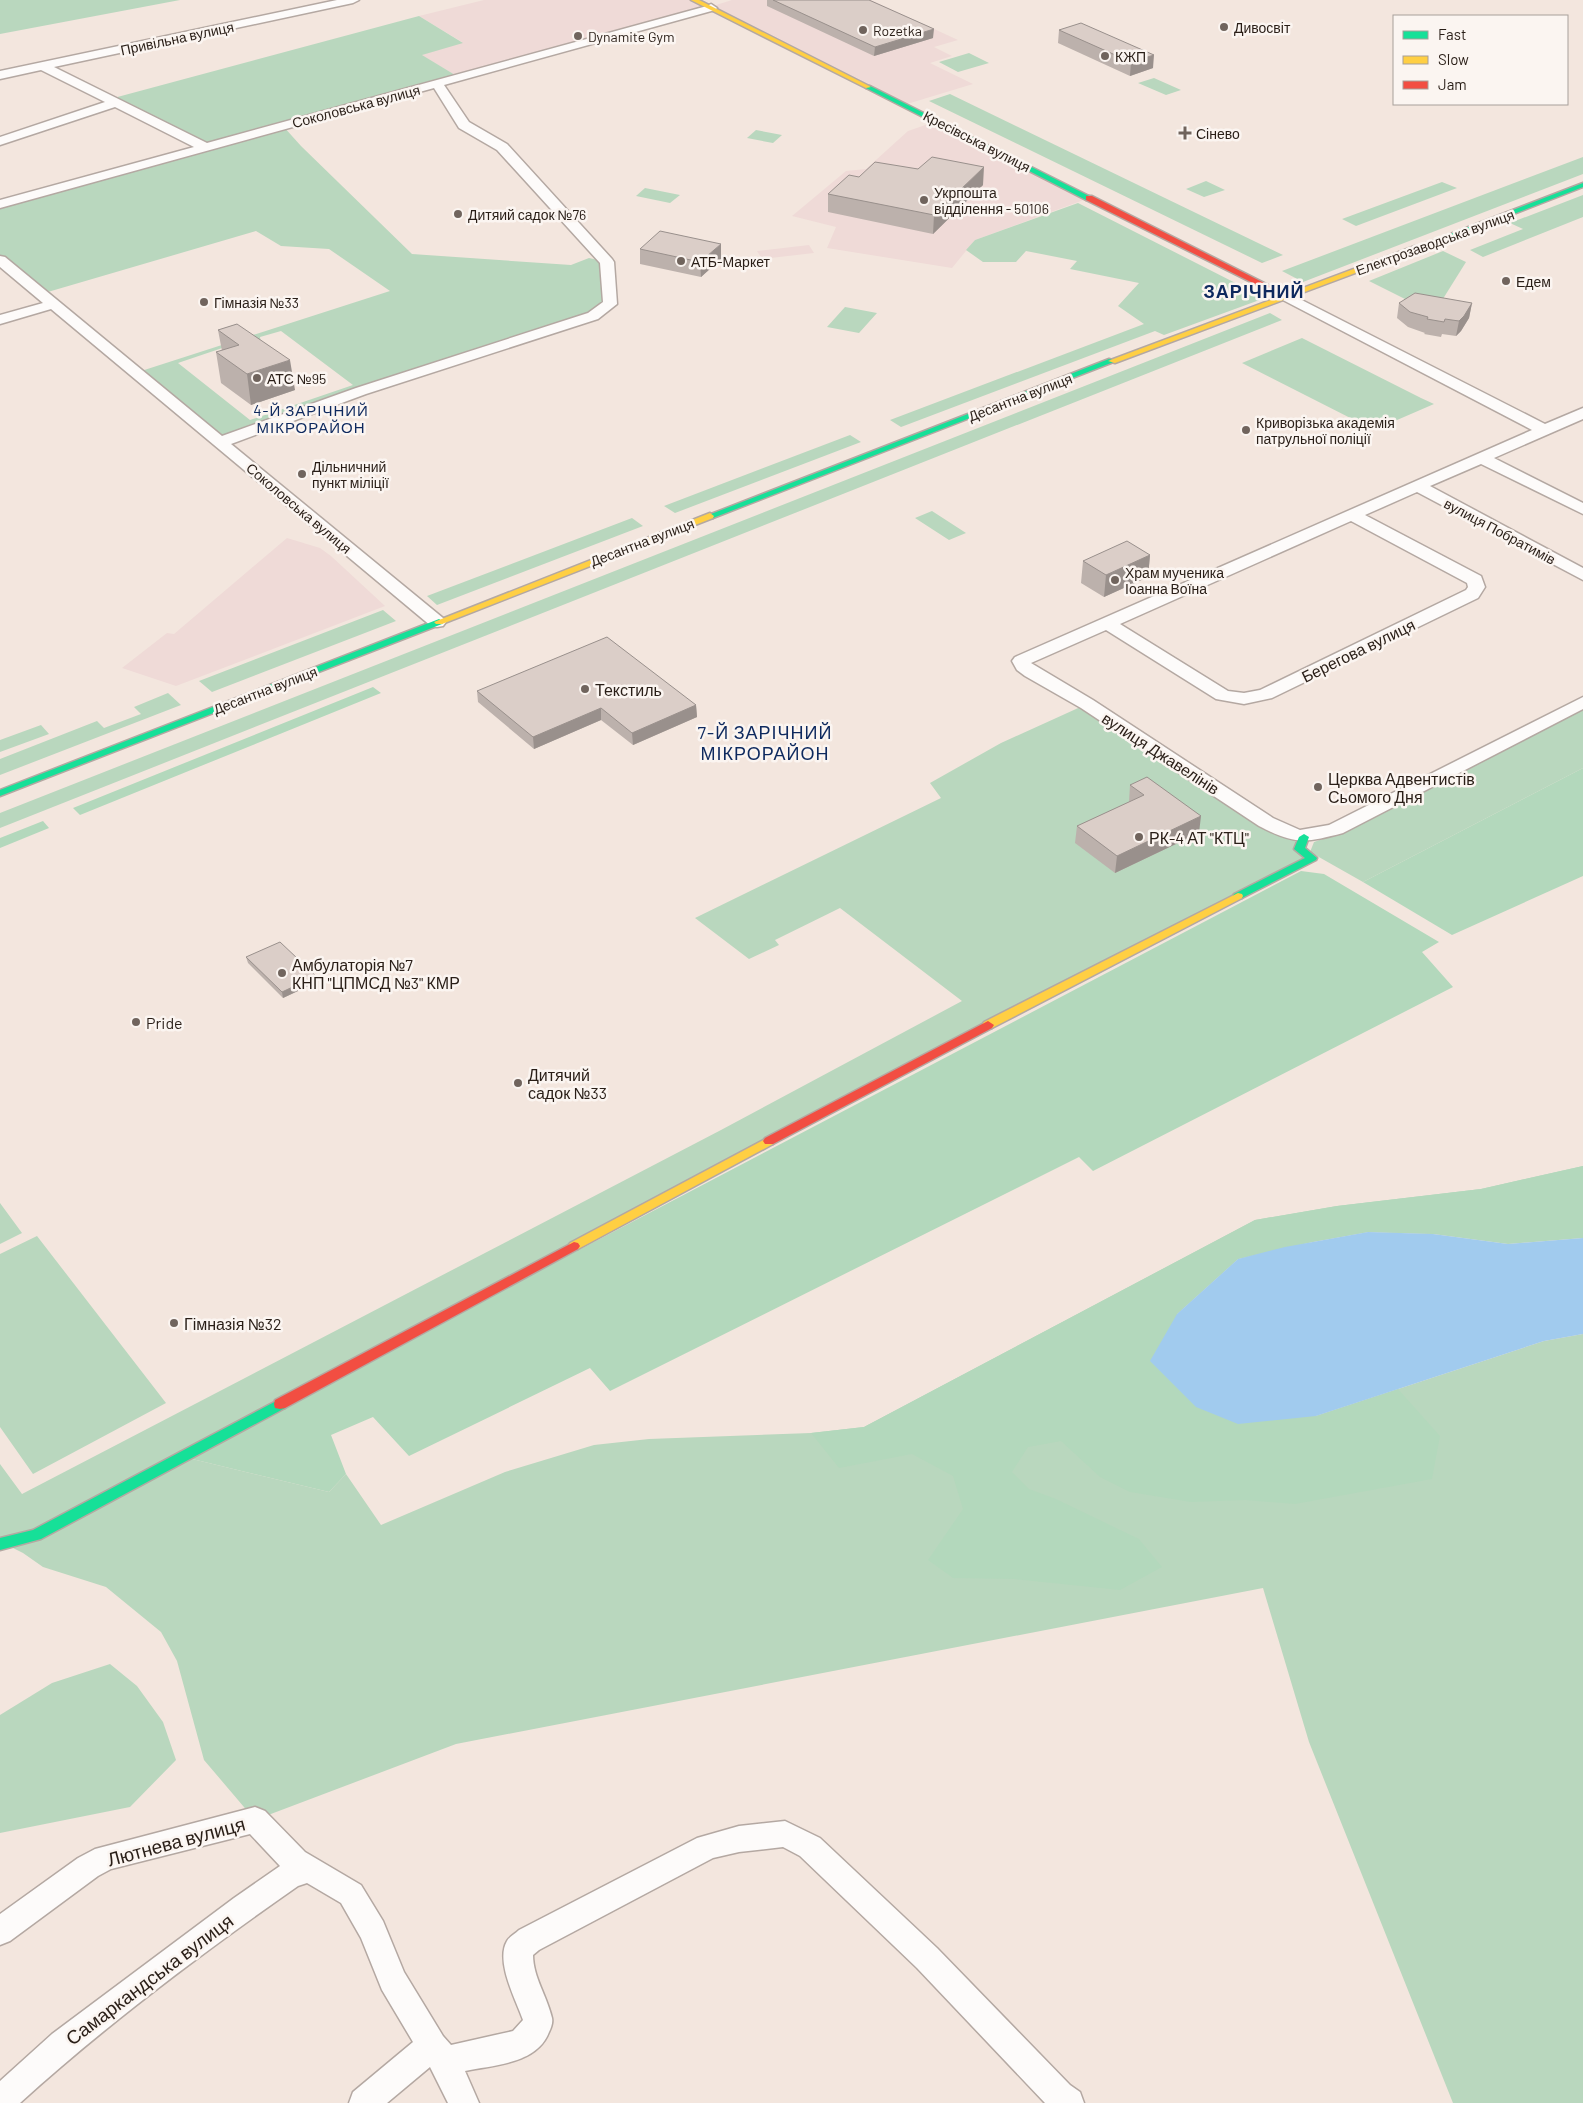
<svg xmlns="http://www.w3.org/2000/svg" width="1583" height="2103" font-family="Barlow,sans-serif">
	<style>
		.commercial { fill: #efdad7 }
		.green { fill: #b9d7be; fill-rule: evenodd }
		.forest { fill: #b3d8bc }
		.water { fill: #a1cbee }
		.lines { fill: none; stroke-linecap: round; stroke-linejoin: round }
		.street-casing { stroke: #b4a8a2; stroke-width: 3 }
		.fast-casing { stroke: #b4a8a2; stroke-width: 3 }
		.slow-casing { stroke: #b4a8a2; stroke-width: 3 }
		.jam-casing { stroke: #b4a8a2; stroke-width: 3 }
		.street { fill: #fdfbfa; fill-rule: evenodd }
		.fast { fill: #16e098; fill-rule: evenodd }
		.slow { fill: #ffcf43; fill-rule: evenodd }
		.jam { fill: #f24e42; fill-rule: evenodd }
		.wall { fill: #bcb1ac }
		.shaded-wall { fill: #99908c }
		.building { fill: #dbcec8; stroke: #99908c }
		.poi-dot { fill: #70645d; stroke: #fbf5f1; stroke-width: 2 }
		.labels { text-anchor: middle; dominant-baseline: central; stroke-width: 5; stroke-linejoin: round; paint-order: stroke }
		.far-poi-label { font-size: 14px; fill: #291e17; stroke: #fbf5f1; text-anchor: start }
		.far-street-label { font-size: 14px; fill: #291e17; stroke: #fbf5f1 }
		.far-neighbourhood-label { font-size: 15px; letter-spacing: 1px; fill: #0e295e; stroke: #fbf5f1 }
		.street-label { font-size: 16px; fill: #291e17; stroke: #fbf5f1 }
		.poi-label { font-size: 16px; fill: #291e17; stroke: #fbf5f1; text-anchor: start }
		.far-district-label { font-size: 18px; font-weight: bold; letter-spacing: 1px; fill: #0e295e; stroke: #fbf5f1 }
		.neighbourhood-label { font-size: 18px; letter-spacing: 1px; fill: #0e295e; stroke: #fbf5f1 }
		.near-street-label { font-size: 19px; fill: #291e17; stroke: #fbf5f1 }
	</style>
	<rect width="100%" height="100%" fill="#f3e6de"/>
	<path class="commercial" d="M484 0H694L711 8 460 78 421 55 462 42 419 16Z
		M732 0H871L958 40 934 47 952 56 930 63 973 84 907 104 713 6Z
		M937 121 1089 198 975 240 952 268 827 248 836 227 792 216 846 171 866 169 908 131Z
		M809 245 814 253 762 259 757 251Z
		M287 538 320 548 331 556 385 606 176 686 122 668 167 633 174 634Z"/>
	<path class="green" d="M0 0H180L0 34Z
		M419 16 463 43 422 55 460 78 283 126 301 146 412 254 571 265 589 258 607 262 611 292 593 316 221 442 135 373 390 291 329 249 281 246 256 231 41 294 0 260V204L204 147 110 99ZM281 331 353 385 250 420 178 363 237 343H261L260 337Z
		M969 53 989 63 958 72 939 62Z
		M1154 78 1181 90 1166 95 1138 83Z
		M950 94 1283 255 1262 263 929 101Z
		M756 130 782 135 773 143 747 138Z
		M1583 157V174L1303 282 1282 271Z
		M1206 181 1225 190 1204 197 1186 189Z
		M1442 182 1457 188 1356 226 1342 219Z
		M645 188 680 195 670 203 636 196Z
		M1583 195V217L1483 257 1470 250 1523 229 1510 223Z
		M1078 203 1265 298 1164 335 1155 331 901 427 890 420 1144 324 1118 306 1139 283 1070 269 1077 261 1026 251 1016 262H983L966 250 975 240Z
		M1443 251 1466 262 1441 302 1409 301 1369 281Z
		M845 307 877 313 859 333 827 327Z
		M1270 313 1282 320 0 828V813Z
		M1302 338 1421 398 1434 404 1374 430 1242 363Z
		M850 435 861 442 675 513 664 506Z
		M932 511 966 533 949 540 915 518Z
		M632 518 643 526 437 605 427 596Z
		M383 610 396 621 212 692 199 681Z
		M168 693 181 705 0 775V759L97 721 104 728 141 714 134 707Z
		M1087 704 1288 834 1312 858 184 1457 329 1492 346 1474 381 1525 505 1472 594 1445 649 1439 811 1433 864 1427 1255 1220 1337 1206 1481 1189 1583 1166V1238L1368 1232 1312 1242 1238 1259 1177 1314 1316 1416 1544 1341 1583 1334V2103H1453L1309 1742 1263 1588 456 1744 255 1820 204 1760 177 1661 161 1632 106 1587 43 1567 23 1553 5 1544H0V1464L22 1494 721 1130 962 1001 840 908 775 940 779 945 749 959 695 918 941 798 930 783 1001 743Z
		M1583 709V768L1363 882 1310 852 1314 842 1340 833Z
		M41 725 49 734 0 752V740Z
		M0 1203 22 1233 0 1244Z
		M37 1236 166 1403 33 1474 0 1427V1254Z
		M110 1664 137 1686 163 1722 176 1760 130 1807 0 1833V1715L52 1683Z"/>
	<path class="forest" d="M373 687 381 693 80 815 73 808Z
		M1583 768V876L1452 935 1363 882Z
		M43 821 49 828 0 848V838Z
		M1301 871 1324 874 1439 942 1422 952 1453 987 1093 1171 1079 1157 610 1391 590 1368 409 1456 373 1417 331 1435 346 1474 329 1492 184 1457Z
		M1583 1166V1238L1508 1244 1433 1234 1368 1232 1312 1242 1238 1259 1177 1314 1316 1416 1398 1389 1440 1436 1432 1479 1295 1504 1245 1500 1191 1502 1130 1492 1100 1477 1061 1441 1028 1447 1012 1472 1029 1489 1056 1499 1139 1539 1162 1567 1120 1590 1014 1579 953 1578 928 1560 963 1509 953 1476 912 1454 839 1468 811 1433 864 1427 1255 1220 1337 1206 1481 1189Z"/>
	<path class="water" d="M1368 1232 1433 1234 1508 1244 1583 1238V1334L1544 1341 1316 1416 1238 1424 1196 1407 1150 1361 1177 1314 1238 1259 1285 1247Z"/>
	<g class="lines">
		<g class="street-casing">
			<path id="street" d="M337 0H359L353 3 54 67 207 143 707 6 711 4 717 8 715 10 444 85 469 122 507 144 612 259 614 262 617 304 598 319 366 394 231 444 443 618 446 622 443 626 437 627 431 626 51 309 0 324V315L43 303 0 267V256L5 257 222 436 356 388 588 313 603 302 600 263 497 150 459 128 434 88 0 208V200L194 147 115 107 0 145V137L105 102 41 70 0 79V71Z
				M1286 292 1545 424 1583 408V419L1494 458 1583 503V514L1481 464 1430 486 1583 568V580L1417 492 1365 515 1481 576 1485 587 1478 598 1272 698 1244 704 1216 699 1106 630 1031 663 1093 700 1273 818 1300 830 1329 825 1583 697V709L1343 833C1305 843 1295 845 1259 826L1081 708 1025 676 1017 670 1012 661 1015 657 1532 430 1281 299 1279 296 1281 293ZM1351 521 1467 583 1468 587 1466 590 1260 690 1244 693 1228 691 1120 624Z
				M255 1807 265 1811 305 1852 361 1885 383 1921 404 1972 443 2036 451 2045 513 2031 523 2020C516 2000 495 1961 507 1941 509 1937 515 1934 519 1930L697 1838 739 1826 785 1821 820 1838 937 1948 1070 2085 1080 2092 1084 2103H1045L917 1968 800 1856 783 1847 739 1852 713 1858 539 1950 533 1955C533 1977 547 1996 552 2018 553 2022 551 2028 549 2032 537 2064 494 2065 465 2071L479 2103H448L430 2067 387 2103H349L353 2092 413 2042 382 1990 361 1938 341 1903 307 1883 298 1886C202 1953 107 2024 20 2103H0V2081L52 2034 234 1898 280 1866 250 1834 111 1869 98 1876 10 1941 0 1945V1914L78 1858 95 1849Z"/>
		</g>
		<g class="fast-casing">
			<path id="fast" d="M866 86H870L1093 198 1086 200 866 88Z
				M1583 183V187L1421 250 1414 248Z
				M1109 359 1116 361 713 518H707L706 516Z
				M439 619 444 622 442 624 0 796V790Z
				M1304 834 1309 837 1305 848 1317 858 1316 860 1242 898H1234L1233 896 1234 894 1305 858 1294 849 1299 837Z
				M280 1399 285 1400 286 1404 285 1408 41 1539 0 1550V1538L33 1530Z"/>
		</g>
		<g class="slow-casing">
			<path id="slow" d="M691 0H699L871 87 866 88Z
				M1415 246 1422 248 1115 363 1108 361Z
				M710 513 714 516 713 518 442 624H436L434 622Z
				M1238 893 1242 894 1243 896 1242 898 992 1028H984L982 1025 984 1022Z
				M769 1137 773 1138 775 1141 773 1144 578 1249H570L568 1246 570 1243Z"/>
		</g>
		<g class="jam-casing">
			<path id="jam" d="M1086 196H1092L1290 296 1283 298 1086 200Z
				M988 1021 994 1025 992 1028 773 1144H765L763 1141 765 1138Z
				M574 1242 578 1243 580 1246 578 1249 285 1408 280 1409 275 1408 274 1404 275 1400Z"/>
		</g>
		<use href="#street" class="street"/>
		<use href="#fast" class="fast"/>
		<use href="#slow" class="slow"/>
		<use href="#jam" class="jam"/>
	</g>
	<path class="wall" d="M767 0H869L933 38 874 56 767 6Z
		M1059 30 1153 68 1130 76 1058 43Z
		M859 177 983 185 933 234 828 212V194Z
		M640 249 721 259 701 277 640 264Z
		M1399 303H1472L1469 318 1461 331 1456 336 1442 334 1441 337 1424 334 1425 333 1408 327 1397 318Z
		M237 324 295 390 251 405 221 383 216 352 222 351 218 330Z
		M1150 555 1148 577 1104 597 1081 583 1083 561Z
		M477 691 696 705 697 717 633 745 601 720 534 749 478 702Z
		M1130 785 1199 833 1115 873 1075 843 1077 826 1129 802Z
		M246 957 317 982 283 998 248 963Z"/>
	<path class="shaded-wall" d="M934 29 933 38 874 56 875 47Z
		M1154 55 1153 68 1130 76 1131 62Z
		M984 167 983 185 933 234 934 215Z
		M721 244V259L701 277 700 262Z
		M1472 303 1469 318 1461 331 1456 336 1459 321Z
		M290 360 295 390 251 405 247 374Z
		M1150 555 1148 577 1104 597 1106 575Z
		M696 705 697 717 633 745 632 733Z
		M601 708V720L534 749 533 737Z
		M1201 816 1199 833 1115 873 1117 856Z
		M316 976 317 982 283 998 282 992Z"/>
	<path class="building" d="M773 0H869L934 29 875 47Z
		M1081 23 1154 55 1131 62 1059 30Z
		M932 157 984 167 934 215 828 194 849 175 859 177 875 162 918 169Z
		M660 231 721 244 700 262 640 249Z
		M1415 293 1472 303 1464 316 1459 321 1445 319 1444 322 1427 319 1428 317 1410 312 1399 303Z
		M237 324 290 360 247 374 216 352 239 345 218 330Z
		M1127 541 1150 555 1106 575 1083 561Z
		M607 637 696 705 632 733 601 708 533 737 477 691Z
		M1147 777 1201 816 1117 856 1077 826 1144 795 1130 785Z
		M280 942 316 976 282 992 246 957Z"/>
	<g class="poi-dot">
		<circle cx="1224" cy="27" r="5"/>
		<circle cx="863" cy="30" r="5"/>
		<circle cx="578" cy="36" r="5"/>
		<circle cx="1105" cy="56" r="5"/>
		<path d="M1182.5 125.5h5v5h5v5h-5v5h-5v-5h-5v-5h5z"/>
		<circle cx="924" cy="200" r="5"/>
		<circle cx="458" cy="214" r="5"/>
		<circle cx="681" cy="261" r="5"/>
		<circle cx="1506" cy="281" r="5"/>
		<circle cx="204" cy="302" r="5"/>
		<circle cx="257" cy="378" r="5"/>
		<circle cx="1246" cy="430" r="5"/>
		<circle cx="302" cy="474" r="5"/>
		<circle cx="1115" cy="580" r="5"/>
		<circle cx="585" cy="689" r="5"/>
		<circle cx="1318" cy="787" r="5"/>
		<circle cx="1139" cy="837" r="5"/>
		<circle cx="282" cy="973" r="5"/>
		<circle cx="136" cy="1022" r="5"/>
		<circle cx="518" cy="1083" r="5"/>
		<circle cx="174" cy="1323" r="5"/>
	</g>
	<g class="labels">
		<g class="far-poi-label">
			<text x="1234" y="27">Дивосвіт</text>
			<text x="873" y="30">Rozetka</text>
			<text x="588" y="36">Dynamite Gym</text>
			<text x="1115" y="56">КЖП</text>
			<text x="1196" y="133">Сінево</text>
			<text x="934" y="192">Укрпошта<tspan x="934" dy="16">відділення - 50106</tspan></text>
			<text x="468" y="214">Дитяий садок №76</text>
			<text x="691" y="261">АТБ-Маркет</text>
			<text x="1516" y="281">Едем</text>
			<text x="214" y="302">Гімназія №33</text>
			<text x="267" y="378">АТС №95</text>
			<text x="1256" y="422">Криворізька академія<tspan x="1256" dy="16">патрульної поліції</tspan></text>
			<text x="312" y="466">Дільничний<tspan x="312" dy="16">пункт міліції</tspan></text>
			<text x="1125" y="572">Храм мученика<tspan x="1125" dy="16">Іоанна Воїна</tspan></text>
		</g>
		<g class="far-street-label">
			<text transform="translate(177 38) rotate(-12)">Привільна вулиця</text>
			<text transform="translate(356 106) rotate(-15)">Соколовська вулиця</text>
			<text transform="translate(977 141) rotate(27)">Кресівська вулиця</text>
			<text transform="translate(1435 242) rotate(-20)">Електрозаводська вулиця</text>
			<text transform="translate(1020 397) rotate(-21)">Десантна вулиця</text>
			<text transform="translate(299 508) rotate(40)">Соколовська вулиця</text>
			<text transform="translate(1500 531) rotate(28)">вулиця Побратимів</text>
			<text transform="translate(642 542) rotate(-21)">Десантна вулиця</text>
			<text transform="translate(265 690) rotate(-21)">Десантна вулиця</text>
		</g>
		<g class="far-neighbourhood-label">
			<text x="311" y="410">4-Й ЗАРІЧНИЙ<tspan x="311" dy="17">МІКРОРАЙОН</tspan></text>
		</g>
		<g class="street-label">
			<text transform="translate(1358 650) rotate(-26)">Берегова вулиця</text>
			<text transform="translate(1161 753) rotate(33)">вулиця Джавелінів</text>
		</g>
		<g class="poi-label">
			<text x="595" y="689">Текстиль</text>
			<text x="1328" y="778">Церква Адвентистів<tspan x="1328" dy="18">Сьомого Дня</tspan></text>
			<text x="1149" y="837">РК-4 АТ "КТЦ"</text>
			<text x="292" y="964">Амбулаторія №7<tspan x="292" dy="18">КНП "ЦПМСД №3" КМР</tspan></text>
			<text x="146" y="1022">Pride</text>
			<text x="528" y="1074">Дитячий<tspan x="528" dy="18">садок №33</tspan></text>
			<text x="184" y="1323">Гімназія №32</text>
		</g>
		<g class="far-district-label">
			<text x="1254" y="291">ЗАРІЧНИЙ</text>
		</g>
		<g class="neighbourhood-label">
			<text x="765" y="732">7-Й ЗАРІЧНИЙ<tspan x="765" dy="21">МІКРОРАЙОН</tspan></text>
		</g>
		<g class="near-street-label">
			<text transform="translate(176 1841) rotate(-15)">Лютнева вулиця</text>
			<text transform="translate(149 1979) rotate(-37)">Самаркандська вулиця</text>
		</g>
	</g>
	<rect x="1393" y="15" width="175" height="90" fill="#fbf5f1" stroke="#a79f9a"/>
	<rect x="1403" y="31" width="25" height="8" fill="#16e098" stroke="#a79f9a"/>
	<text x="1438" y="40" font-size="15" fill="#291e17">Fast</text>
	<rect x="1403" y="56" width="25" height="8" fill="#ffcf43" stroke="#a79f9a"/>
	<text x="1438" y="65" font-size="15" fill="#291e17">Slow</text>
	<rect x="1403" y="81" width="25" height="8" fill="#f24e42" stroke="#a79f9a"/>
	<text x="1438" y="90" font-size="15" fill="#291e17">Jam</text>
</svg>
